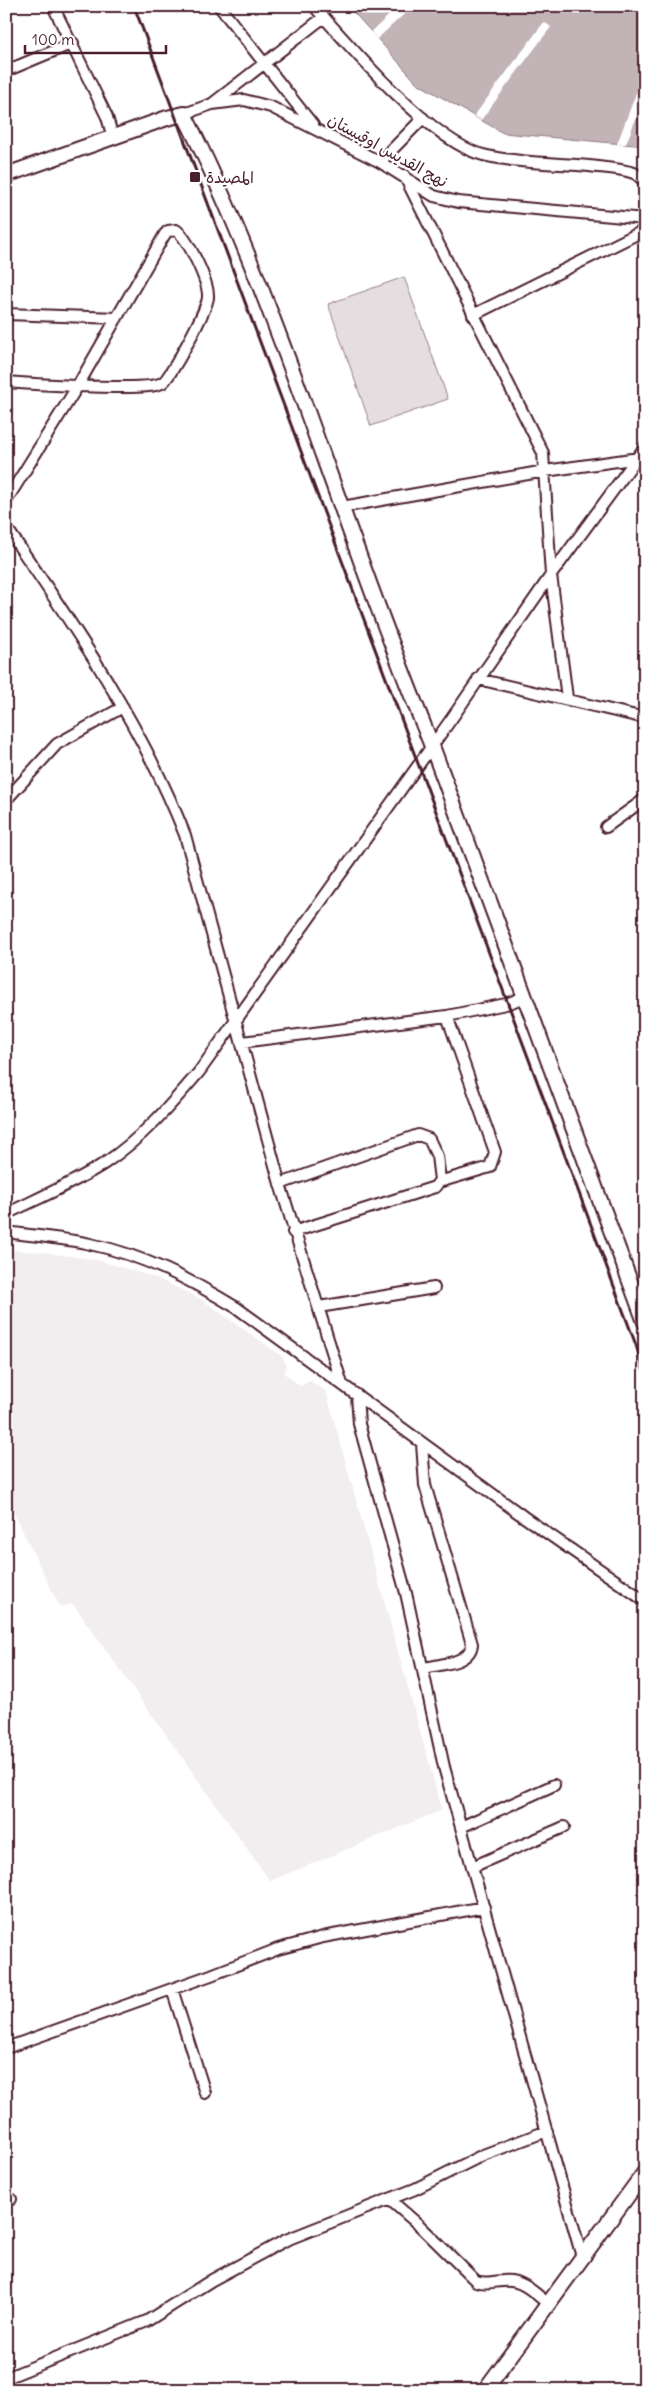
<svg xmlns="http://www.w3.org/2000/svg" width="651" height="2396" font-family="Delius,'Playpen Sans Arabic',sans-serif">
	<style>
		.built { fill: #f2eeef }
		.green { fill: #e5dee0; stroke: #987e86 }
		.water { fill: #c1b3b6; stroke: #91787e }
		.pier { fill: #fff }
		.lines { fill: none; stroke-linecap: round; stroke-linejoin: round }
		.street-casing { stroke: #4a1f2b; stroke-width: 14 }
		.secondary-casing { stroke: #4a1f2b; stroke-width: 18 }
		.street { stroke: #fff; stroke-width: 10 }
		.secondary { stroke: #fff; stroke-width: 14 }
		.rail { stroke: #4a1f2b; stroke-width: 3 }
		.poi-dot { fill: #4a1f2b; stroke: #fff; stroke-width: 2 }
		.labels { text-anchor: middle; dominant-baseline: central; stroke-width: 4.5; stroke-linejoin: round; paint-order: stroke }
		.street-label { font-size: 16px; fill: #4a1f2b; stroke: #fff }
		.poi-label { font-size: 16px; fill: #4a1f2b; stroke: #fff; text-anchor: start }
	</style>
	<rect width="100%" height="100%" fill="#fff"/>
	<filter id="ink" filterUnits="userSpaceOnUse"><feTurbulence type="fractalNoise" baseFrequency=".02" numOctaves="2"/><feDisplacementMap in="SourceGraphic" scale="10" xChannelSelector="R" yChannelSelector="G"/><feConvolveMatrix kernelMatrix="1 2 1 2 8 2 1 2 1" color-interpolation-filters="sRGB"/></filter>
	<g filter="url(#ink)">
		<path class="built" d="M6 1250 41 1252 98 1260 156 1278 201 1299 283 1357 286 1366 284 1373 300 1386 310 1381 326 1391 442 1810 270 1881 73 1604 60 1607 6 1497Z"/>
		<path class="green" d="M404 277 448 399 371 426 328 304Z"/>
		<path class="water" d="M348 6H645V146L503 133 417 83Z"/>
		<path class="pier" d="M399 6H413L377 39 371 32Z
			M544 22 551 27 481 120 474 116Z
			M645 69V95L626 144H617Z"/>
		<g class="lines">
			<g class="street-casing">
				<path id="street" d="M53 6 107 117 113 138
					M219 6 313 125
					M314 6C350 47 432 142 483 155 517 163 554 163 589 166 604 168 619 168 634 173 638 175 642 179 645 183
					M6 71 73 43
					M212 104 244 100 271 107 380 162 434 196 458 202 645 219
					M184 114 212 104 324 17
					M380 162 423 118
					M404 175 543 453 551 575 567 698
					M6 314 117 318
					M473 315 645 230
					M6 382C47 385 87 387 128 387 138 386 152 388 162 383 170 379 208 308 208 297 209 283 188 238 176 230L168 231 165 234 77 387 6 501
					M342 507 545 471 639 458
					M6 527C74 626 141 723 185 835L280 1184 342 1384
					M478 679 645 718
					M6 800 57 744 123 707
					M606 827 645 799
					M242 1042 447 1016 506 1004 525 997
					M439 1182 490 1167 495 1152 447 1016
					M280 1184 418 1135 429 1139 437 1156 440 1180 435 1187 293 1232
					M6 1214C39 1198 74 1183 105 1163 142 1138 170 1106 199 1072L452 718 551 575 645 447
					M6 1232C34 1236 63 1238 90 1244 143 1255 191 1280 237 1308L524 1517 645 1601
					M319 1307 434 1288
					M357 1395 359 1424 406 1593 444 1767 582 2257
					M422 1444 425 1485 472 1644C470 1664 440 1664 424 1668
					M461 1827 554 1785
					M472 1867 564 1827
					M172 1989 205 2093
					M6 2048 211 1975 278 1949 323 1937 484 1907
					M389 2199 419 2225 476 2281C486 2285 493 2281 503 2281 522 2279 534 2292 548 2304
					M6 2201 11 2199
					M6 2378 147 2321 212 2280 286 2240 415 2189 483 2155 547 2131"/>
			</g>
			<g class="secondary-casing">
				<path id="secondary" d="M6 175 167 118 184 114C233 211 271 312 308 414 348 525 387 636 432 746L645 1322
					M485 2390 645 2172"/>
			</g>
			<use href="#street" class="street"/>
			<use href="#secondary" class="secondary"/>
			<path class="rail" d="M134 6 636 1345 645 1375"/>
		</g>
	</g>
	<rect class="poi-dot" x="189" y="171" width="12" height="12" rx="2.5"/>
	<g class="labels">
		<g class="street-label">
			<text transform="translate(388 150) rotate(29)">نهج القديس اوقيستان</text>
		</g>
		<g class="poi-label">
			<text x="206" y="177">المصيدة</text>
		</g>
	</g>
	<rect width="651" height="2396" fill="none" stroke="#fff" stroke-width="25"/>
	<rect x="12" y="12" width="626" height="2371" fill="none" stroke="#4a1f2b" stroke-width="2" filter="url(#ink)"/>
	<path d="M25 45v8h141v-8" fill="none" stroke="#4a1f2b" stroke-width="2.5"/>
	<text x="32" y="45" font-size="15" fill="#4a1f2b" stroke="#ffffff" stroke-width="4" paint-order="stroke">100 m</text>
</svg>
